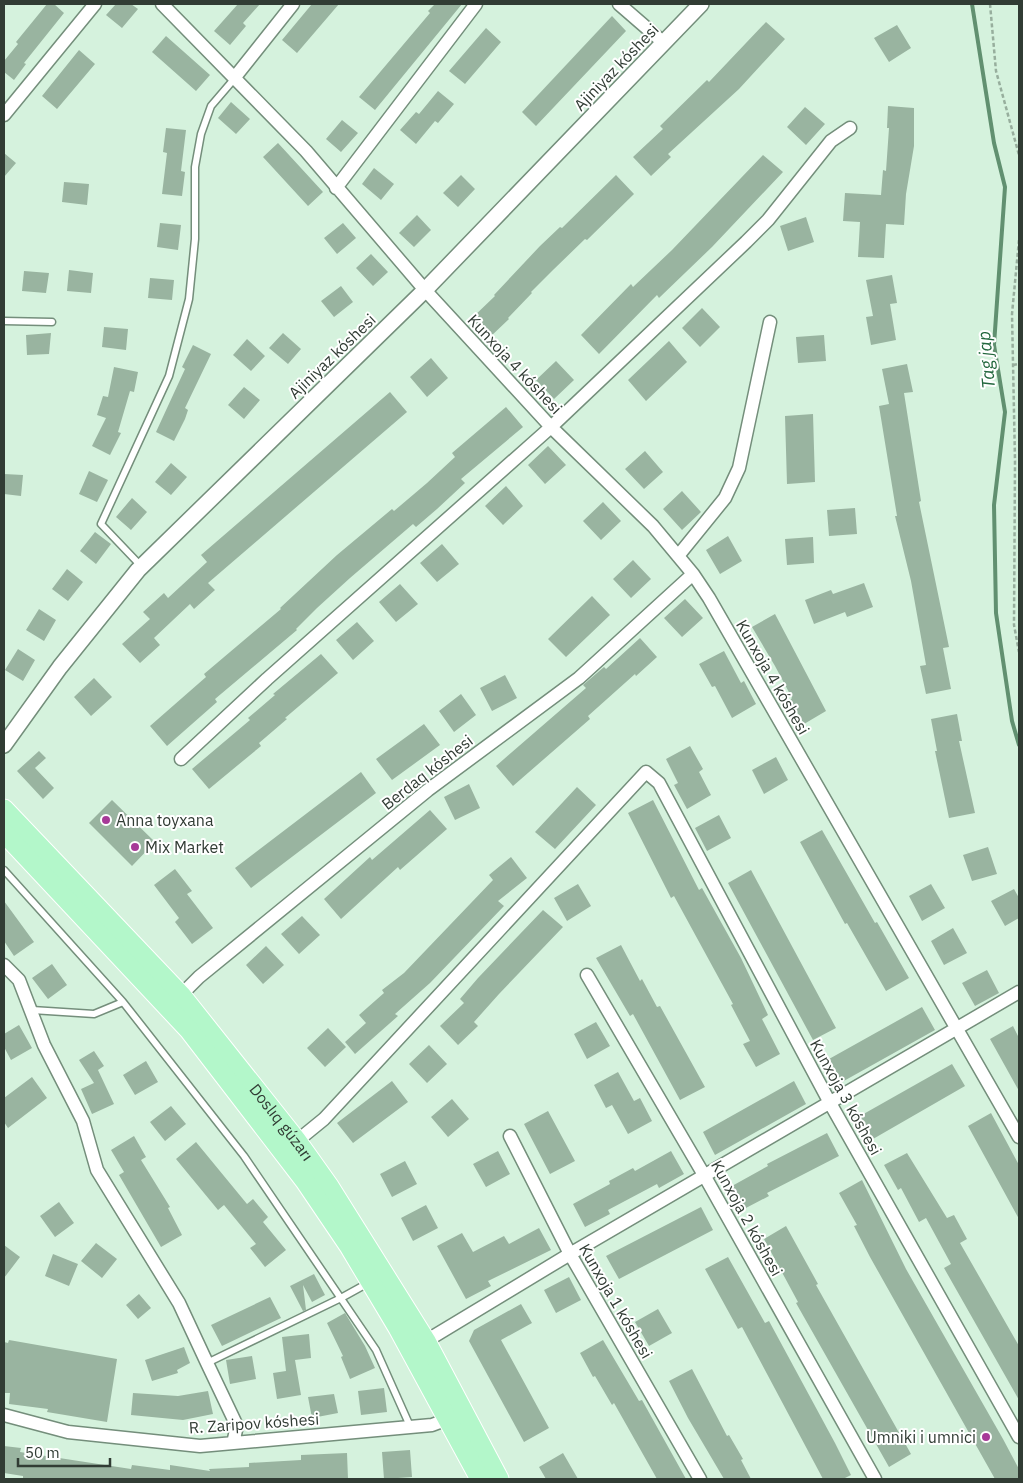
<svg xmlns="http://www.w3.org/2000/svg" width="1023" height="1483" font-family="'IBM Plex Sans',sans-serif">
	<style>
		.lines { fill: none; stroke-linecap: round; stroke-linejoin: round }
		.stream { stroke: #619070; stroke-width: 4 }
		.building { fill: #99b4a0 }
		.service-casing { stroke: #748e7b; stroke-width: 9 }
		.minor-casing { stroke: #748e7b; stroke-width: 15 }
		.tertiary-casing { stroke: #748e7b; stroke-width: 18 }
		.primary-casing { stroke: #fff; stroke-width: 21 }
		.path { stroke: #97ae9d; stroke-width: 2.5; stroke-dasharray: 4 2.5; stroke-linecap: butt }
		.service { stroke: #fff; stroke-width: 6 }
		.minor { stroke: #fff; stroke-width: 12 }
		.tertiary { stroke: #fff; stroke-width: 15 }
		.primary { stroke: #b3f7ca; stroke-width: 19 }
		.poi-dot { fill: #a73998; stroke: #fff; stroke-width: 2 }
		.labels { text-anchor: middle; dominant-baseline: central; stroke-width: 4; stroke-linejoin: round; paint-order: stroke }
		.street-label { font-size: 16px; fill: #313c34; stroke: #fff }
		.poi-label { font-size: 16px; fill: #313c34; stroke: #fff; text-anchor: start }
		.water-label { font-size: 18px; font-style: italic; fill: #22673d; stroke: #fff }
	</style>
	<rect width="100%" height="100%" fill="#d5f2dd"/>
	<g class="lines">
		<path class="stream" d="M972 4 994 143 1005 187 994 345 1005 412 994 505 996 613 1012 721 1019 745"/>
	</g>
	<path class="building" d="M47 4H54L64 13 24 63 26 64 14 80 4 72V61L18 44 16 42Z
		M116 4H131L138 9 122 28 106 15Z
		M238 4H260L243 23 246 26 230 45 214 31Z
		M312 4H339L297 53 282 40Z
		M435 4H462L375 110 359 97 430 13 428 11Z
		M612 16 626 31 536 126 522 112Z
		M766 22 785 39 739 89 668 154 671 157 651 176 633 157 663 129 660 126 707 80 709 82Z
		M897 25 911 48 889 62 874 38Z
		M486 28 501 42 465 84 449 71Z
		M166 36 210 75 196 91 152 52Z
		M79 50 95 64 57 109 42 96Z
		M438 91 454 104 438 123 435 121 416 144 400 130 416 112 419 114Z
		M231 102 250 119 236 134 218 118Z
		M888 106 914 108V146L906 194 904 225 886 224 884 258 858 257 860 222 843 221 845 193 881 195 883 170 886 171 889 128H887Z
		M805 107 825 124 806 145 787 127Z
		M342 120 358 133 341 152 326 139Z
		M166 128 186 130 181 171 185 172 182 196 162 194 167 153 163 152Z
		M278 143 323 192 308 206 263 157Z
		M4 153 16 163 4 177Z
		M763 155 783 172 712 247 659 298 657 295 599 354 581 335 631 284 633 287 672 250Z
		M374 168 394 184 381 200 362 184Z
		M461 175 475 189 458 207 443 193Z
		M616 175 634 194 587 240 585 239 553 270 531 292 532 293 508 318 509 319 489 338 471 319 495 296 494 295 540 246 560 227 562 228Z
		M64 182 89 184 87 205 62 202Z
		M417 215 431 230 414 247 399 233Z
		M806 217 814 242 788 251 780 226Z
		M160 223 181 225 178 250 157 247Z
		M343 223 356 238 337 254 324 238Z
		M371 254 388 272 373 286 356 268Z
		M69 270 93 273 91 293 67 291Z
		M24 271 49 273 46 293 22 291Z
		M892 275 897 303 890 304 896 340 871 345 866 317 873 316 866 280Z
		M150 278 174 280 172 300 148 298Z
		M341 286 353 302 334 317 321 301Z
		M702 308 720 327 700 347 682 328Z
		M104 327 128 329 126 350 102 347Z
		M51 333 49 354 27 355 26 335Z
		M283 333 301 349 288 364 269 348Z
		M824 335 826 361 798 363 796 337Z
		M247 339 265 356 251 371 233 355Z
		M669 341 687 362 646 401 628 380Z
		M193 345 211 354 185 408 188 410 185 419 174 441 156 432 185 369 182 367Z
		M431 358 448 378 427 397 410 377Z
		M556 361 574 380 554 399 536 380Z
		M907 364 913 392 904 393 921 501 919 502 949 647 943 648 951 689 926 694 920 666 926 665 911 581 895 516H897L879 406 889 404 882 369Z
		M114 367 138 372 134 392 130 391 118 432 121 433 110 455 92 446 106 418 97 415 103 396 108 397Z
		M244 387 260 400 244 419 228 405Z
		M390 392 407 412 208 583 215 590 194 609 190 604 154 638 160 645 140 663 122 644 150 619 143 612 164 593 168 598 207 562 201 555Z
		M506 407 523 427 461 479 465 483 437 509 416 527 413 524 350 578 317 608 296 629 297 630 215 699 217 702 167 746 150 726 206 677 204 674 281 609 280 608 337 555 392 509 394 511 427 483 455 457 452 453Z
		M813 414 815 482 787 484 785 416Z
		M548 446 566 465 545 484 528 465Z
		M645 451 663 472 644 489 625 469Z
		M171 463 187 477 171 495 155 482Z
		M89 471 108 480 97 502 79 494Z
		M4 474 23 475 21 496 4 494Z
		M506 486 523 506 503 525 485 506Z
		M682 491 701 512 682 530 663 509Z
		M132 498 147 512 131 530 116 517Z
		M603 502 621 521 601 540 583 521Z
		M855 508 857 534 829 536 827 510Z
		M95 532 111 544 96 564 80 551Z
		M728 536 742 561 720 574 706 550Z
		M813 537 814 563 787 565 785 539Z
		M442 544 459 564 437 582 420 563Z
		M633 560 651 579 631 598 613 579Z
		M67 569 83 582 68 601 52 589Z
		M864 583 873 607 847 617 845 612 814 624 805 600 831 590 833 594Z
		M400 584 418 604 396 622 379 602Z
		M592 596 610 615 566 657 548 639Z
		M685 599 703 618 682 637 664 618Z
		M39 609 56 620 44 641 26 630Z
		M775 614 826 711 804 724 790 700 792 698 775 666 752 627Z
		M357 622 374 641 353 660 336 640Z
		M640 638 657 657 636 676 635 674 588 716 590 719 513 786 496 766 586 688 583 685 604 667 606 669Z
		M18 649 35 660 23 681 5 670Z
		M724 651 741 683 744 681 756 704 732 718 715 686 712 687 699 664Z
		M321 654 338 673 285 718 287 719 259 743 261 746 209 789 192 769 250 720 248 718 275 695 273 694Z
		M505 675 517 698 492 711 480 688Z
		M94 678 112 697 91 716 74 697Z
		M461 694 476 715 454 732 439 711Z
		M957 714 962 741H959L975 813 949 818 935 751H937L931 719Z
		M424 724 440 745 392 780 376 759Z
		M690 746 703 769 699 772 711 795 687 809 674 785 678 783 666 759Z
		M39 751 46 758 35 768 54 788 43 799 17 771Z
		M776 757 788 780 764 794 752 770Z
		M361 772 376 793 251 888 235 868Z
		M469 784 480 808 455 820 444 797Z
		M577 787 596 805 555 849 535 832Z
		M112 800 155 842 132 866 89 823Z
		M653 800 699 890 702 888 741 958 768 1015 762 1019 780 1054 756 1067 743 1044 750 1041 731 1005 733 1004 674 896 671 898 628 813Z
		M430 810 447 829 400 870 398 867 341 919 324 899 370 857 372 860Z
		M719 815 731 838 707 851 695 828Z
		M822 830 875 923 877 922 909 978 886 991 847 923 845 924 800 842Z
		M988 847 997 874 972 881 963 855Z
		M511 857 527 878 498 901 504 906 430 983 395 1014 398 1016 355 1054 345 1042 366 1023 359 1015 384 993 382 990 404 973 493 880 489 875Z
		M175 869 192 891 187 894 213 928 192 944 175 922 179 918 154 885Z
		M751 870 836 1028 813 1040 728 883Z
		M578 884 591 906 567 921 554 898Z
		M931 884 945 908 922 921 909 896Z
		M1014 889 1019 898V918L1005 926 991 901Z
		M4 901 34 942 14 956 4 941Z
		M543 910 563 927 499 994 474 1022 478 1026 458 1045 440 1026 464 1003 460 999 478 978Z
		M302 916 320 935 299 954 281 934Z
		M953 928 967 953 944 965 931 941Z
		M621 945 640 981 642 979 657 1007 660 1006 705 1087 680 1100 633 1014 630 1016 596 958Z
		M266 946 284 965 263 984 246 965Z
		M52 964 67 985 48 999 32 978Z
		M987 970 999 993 975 1006 962 983Z
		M922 1007 935 1030 842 1082 829 1059Z
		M596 1022 610 1046 587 1059 574 1034Z
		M19 1025 32 1048 11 1060 4 1047V1034Z
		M1013 1026 1019 1038V1091L990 1039Z
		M328 1028 346 1047 325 1067 307 1048Z
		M429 1045 447 1064 427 1083 409 1064Z
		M94 1051 104 1066 98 1070 114 1104 92 1114 81 1089 94 1083 79 1060Z
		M146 1061 158 1082 135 1095 123 1075Z
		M952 1064 965 1086 873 1139 860 1116Z
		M618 1072 634 1101 640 1098 652 1121 628 1134 612 1105 606 1108 594 1085Z
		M32 1077 47 1098 8 1128 4 1122V1098Z
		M392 1081 408 1102 353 1143 337 1123Z
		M794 1081 806 1104 715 1155 703 1132Z
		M452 1099 469 1119 448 1137 431 1117Z
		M171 1106 186 1124 165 1141 150 1122Z
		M548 1111 575 1161 550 1174 524 1124Z
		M991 1113 1019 1165V1219L968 1126Z
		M827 1133 839 1156 767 1193 769 1196 744 1209 732 1186 768 1166 767 1164Z
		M134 1136 146 1157 141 1160 170 1207 168 1208 182 1235 161 1247 119 1175 124 1172 111 1150Z
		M196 1142 247 1204 253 1199 268 1217 263 1222 286 1250 265 1267 250 1248 256 1244 224 1205 218 1210 176 1159Z
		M498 1151 510 1174 486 1187 473 1164Z
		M671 1151 684 1174 659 1188 657 1184 608 1210 610 1214 585 1227 573 1204 610 1184 609 1181 633 1168 635 1171Z
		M907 1153 947 1218 954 1215 967 1239 960 1243 1019 1346V1400L944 1268 951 1264 926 1218 919 1222 901 1188 898 1190 884 1165Z
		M405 1161 417 1184 392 1197 380 1174Z
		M862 1180 906 1269 1003 1439 1019 1469V1479H995L870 1257 854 1226 857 1225 839 1193Z
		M59 1202 74 1223 55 1237 40 1216Z
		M426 1205 438 1228 413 1241 401 1218Z
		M701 1207 713 1230 619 1279 606 1256Z
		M786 1226 818 1284 816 1285 911 1454 889 1467 796 1303 798 1302 764 1239Z
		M539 1228 551 1250 488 1281 491 1286 466 1299 437 1246 462 1233 473 1252 504 1236 509 1244Z
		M96 1243 117 1259 102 1278 81 1261Z
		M4 1245 20 1257 4 1278Z
		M53 1254 78 1264 69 1286 45 1276Z
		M728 1257 765 1323 769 1321 835 1443 851 1475 843 1479H823L742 1327 738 1329 705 1269Z
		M314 1274 325 1295 312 1302 303 1285 306 1310 303 1311 290 1286Z
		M569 1277 581 1300 556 1313 544 1290Z
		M139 1294 151 1308 138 1319 126 1305Z
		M270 1297 281 1318 222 1346 211 1325Z
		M521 1304 532 1323 501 1340 549 1428 524 1442 469 1341 474 1330Z
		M658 1309 672 1333 649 1346 635 1322Z
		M345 1313 365 1346 375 1368 350 1379 341 1357 343 1356 327 1323Z
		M309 1334 311 1358 295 1360 301 1395 277 1399 273 1373 286 1371 282 1337Z
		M9 1340 117 1359 107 1422 47 1412 48 1409 9 1404 10 1393H4V1342L8 1343Z
		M603 1340 639 1401 642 1400 686 1479H657L614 1403 612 1405 595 1376 593 1377 580 1353Z
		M184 1347 190 1363 177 1370 178 1373 152 1381 145 1360Z
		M252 1356 256 1379 230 1384 226 1360Z
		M692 1369 727 1436 729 1435 743 1459 741 1460 751 1479H724L688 1418 669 1381Z
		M384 1388 387 1412 361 1415 358 1391Z
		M208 1391 213 1414 183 1420 131 1415 133 1393 178 1396Z
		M334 1394 338 1413 312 1418 308 1397Z
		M4 1446 21 1448 20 1452 131 1469 132 1465 170 1470V1465L210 1471 209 1469 249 1467V1463L301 1460V1455L347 1453 348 1479H23V1476L4 1473Z
		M410 1450 412 1477 384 1479 382 1452Z
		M563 1453 578 1479H546L539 1467Z"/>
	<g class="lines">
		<g class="service-casing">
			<path id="service" d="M4 321 52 322
				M141 566 101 524 169 376 189 299 195 239V167L201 134 211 106 235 78
				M4 870 123 1002 244 1156 376 1350 410 1426
				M32 1010 94 1014 123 1002
				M207 1363 341 1298 370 1282"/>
		</g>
		<g class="minor-casing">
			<path id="minor" d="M162 4 306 151 425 290 551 427 653 526 693 574 709 598 1019 1137
				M619 4 664 43
				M235 77 293 4
				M4 115 95 4
				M336 188 476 4
				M678 556 725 498 739 468 770 322
				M181 759 267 679 551 427 746 242 768 220 831 141 850 128
				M4 965 19 980 44 1045 83 1121 97 1170 179 1303 207 1363 237 1426 233 1443
				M587 975 704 1175 875 1479
				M181 995 199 977 428 790 579 678 693 574
				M510 1136 570 1254 700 1479
				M297 1141 324 1119 646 772 659 783 830 1103 1019 1437
				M426 1341 570 1254 1019 992
				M4 1415 68 1432 200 1446 432 1425 448 1419"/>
		</g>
		<g class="tertiary-casing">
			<path id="tertiary" d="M4 745 60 667 138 570 425 290 701 4"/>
		</g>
		<g class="primary-casing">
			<g id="primary">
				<path id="s1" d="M4 809 181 995 297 1141 329 1186 426 1341 499 1479"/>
				<path d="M4 833 189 1030 305 1181 349 1246 398 1328 480 1479"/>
			</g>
		</g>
		<path class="path" d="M990 4 996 71 1019 155
			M1019 240 1012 314 1015 461 1014 625 1019 652
			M1013 365 1019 364"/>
		<use href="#service" class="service"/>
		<use href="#minor" class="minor"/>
		<use href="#tertiary" class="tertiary"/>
		<use href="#primary" class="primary"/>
	</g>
	<g class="poi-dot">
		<circle cx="106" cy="820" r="5"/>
		<circle cx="135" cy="847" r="5"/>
		<circle cx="986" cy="1437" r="5"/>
	</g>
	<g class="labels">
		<g class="street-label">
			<text transform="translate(616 67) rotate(-46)">Ajiniyaz kóshesi</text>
			<text transform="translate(332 356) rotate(-44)">Ajiniyaz kóshesi</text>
			<text transform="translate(515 364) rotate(47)">Kunxoja 4 kóshesi</text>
			<text transform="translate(773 677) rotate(60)">Kunxoja 4 kóshesi</text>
			<text transform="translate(427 772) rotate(-38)">Berdaq kóshesi</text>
			<text transform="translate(846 1097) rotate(61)">Kunxoja 3 kóshesi</text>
			<text stroke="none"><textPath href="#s1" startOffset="419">Doslıq gúzarı</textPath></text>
			<text transform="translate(747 1218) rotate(61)">Kunxoja 2 kóshesi</text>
			<text transform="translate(616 1301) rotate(60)">Kunxoja 1 kóshesi</text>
			<text transform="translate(254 1423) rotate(-4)">R. Zaripov kóshesi</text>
		</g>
		<g class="poi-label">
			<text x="116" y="820">Anna toyxana</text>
			<text x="145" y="847">Mix Market</text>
			<text x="976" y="1437" text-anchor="end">Umniki i umnici</text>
		</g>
		<g class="water-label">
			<text transform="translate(986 360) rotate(-95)">Tag jap</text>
		</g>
	</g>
	<rect width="1023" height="1483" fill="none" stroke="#313c34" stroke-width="10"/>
	<path d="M18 1458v8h92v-8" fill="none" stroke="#313c34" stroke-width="2.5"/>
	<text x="25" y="1458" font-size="15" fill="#313c34" stroke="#ffffff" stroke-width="4" paint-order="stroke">50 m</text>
</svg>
